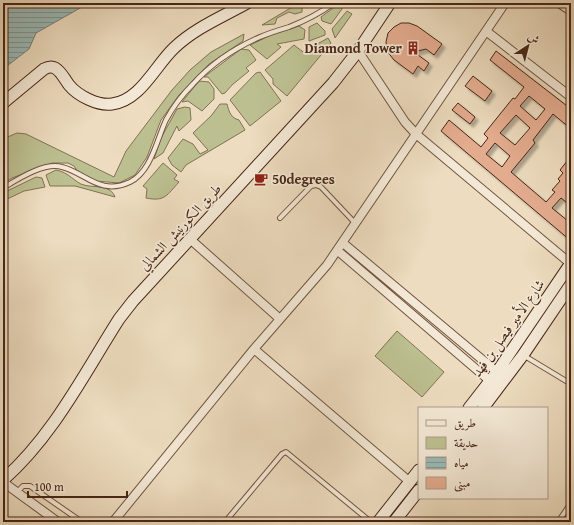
<svg xmlns="http://www.w3.org/2000/svg" width="574" height="525" font-family="'Gentium Book Plus',Amiri,serif">
	<style>
		.green { fill: #bcbf90; stroke: #827254 }
		.water { fill: url(#water-rules); stroke: #797f78 }
		.building { fill: #e4ac8f; stroke: #482617; fill-rule: evenodd; filter: url(#shadow) }
		.lines { fill: none; stroke-linecap: round; stroke-linejoin: round }
		.lane-casing { stroke: #715441; stroke-width: 6 }
		.street-casing { stroke: #715441; stroke-width: 10 }
		.secondary-casing { stroke: #482617; stroke-width: 13 }
		.lane { stroke: #f3e8d5; stroke-width: 4 }
		.street { stroke: #f3e8d5; stroke-width: 8 }
		.secondary { stroke: #f3e8d5; stroke-width: 11 }
		.labels { text-anchor: middle; dominant-baseline: central; stroke-width: 3.5; stroke-linejoin: round; paint-order: stroke }
		.poi-label { font-size: 14px; font-weight: bold; fill: #482617; stroke: #f3e8d5; text-anchor: end }
		.street-label { font-size: 14px; fill: #482617; stroke: #f3e8d5 }
	</style>
	<defs>
		<pattern id="water-rules" width="6" height="5" patternUnits="userSpaceOnUse"><rect width="6" height="5" fill="#9abab8"/><path d="M0 2.5h6" fill="none" stroke="#809795"/></pattern>
		<filter id="shadow"><feDropShadow dx="3.5" dy="3.5" stdDeviation="1" flood-color="#0004"/></filter>
	</defs>
	<rect width="100%" height="100%" fill="#eddcbf"/>
	<filter id="stains"><feTurbulence type="fractalNoise" baseFrequency=".005" numOctaves="4"/><feColorMatrix values="0 0 0 0 .2 0 0 0 0 .09 0 0 0 0 .02 0 0 0 .5 -.17"/></filter>
	<radialGradient id="worn" r=".72"><stop offset=".6" stop-color="#630" stop-opacity="0"/><stop offset="1" stop-color="#630" stop-opacity=".3"/></radialGradient>
	<path class="green" d="M299 3H302V12L295 14 289 12 277 18 275 24 262 25Z
		M340 3H342V9L331 24 322 21 321 17Z
		M347 11 352 14 335 38 332 29Z
		M317 23 325 31V35L309 41V27Z
		M299 26 305 30 304 39 277 44 281 47 267 59 250 45 269 36Z
		M244 34 243 41 209 64 179 95 161 120 147 157 135 175 119 183 96 181 78 172 74 166 68 163H52L12 178 3 184V139L17 133 26 134 114 177 126 151 172 90 190 70 211 52Z
		M328 38 331 43 287 96 273 84V79L265 70 294 45 303 52Z
		M241 49 249 50 256 60 246 68 249 71 232 85 225 93 222 94 208 77H204Z
		M260 72 281 101 250 126 230 100 256 73Z
		M199 81 209 82 214 89V99L202 111 188 101 182 102Z
		M220 104H227C229 112 231 118 239 120L245 130 186 165 181 172 172 165 168 158 183 139 193 144 200 154 208 150 193 133 211 116Z
		M185 107 190 108 191 120 179 131 177 126 163 153 154 159 161 138 177 109Z
		M163 163 177 175 174 179 179 182C167 195 165 202 146 198L147 189 143 186Z
		M56 170C69 172 75 183 84 185 95 188 110 184 115 197L75 186H50L46 175Z
		M36 177 42 178 45 187 24 191 3 201V193Z
		M397 331 444 372 422 397 375 356Z"/>
	<path class="water" d="M3 3H89L36 33 29 49 3 69Z"/>
	<path class="building" d="M401 23H409L417 26 442 44 434 55 426 49 414 52 429 63 424 71 418 66 413 74 394 60 387 51 386 42 388 33 394 27Z
		M496 51 571 109V129L553 114 533 140 535 143 511 172 546 202 555 192 552 190 560 181 558 179 563 173 560 170 571 156V187L569 189 571 191V206L561 198 552 208 568 221 571 218V241L441 131 449 120 481 147 488 138 484 134 513 98 515 99 524 87 490 60ZM529 96 545 109 536 120 520 106ZM516 115 530 128 515 145 500 133ZM495 143 510 156 502 167 486 154Z
		M473 76 492 91 485 101 465 86Z
		M458 103 475 117 470 124 452 110Z"/>
	<g class="lines">
		<g class="lane-casing">
			<path id="lane" d="M3 188C18 179 44 162 62 167 86 173 100 196 130 182 151 172 157 139 166 120 173 107 183 94 193 84 212 63 235 48 260 37 269 33 279 30 289 27 305 21 320 13 334 3
				M280 218 311 186 316 185 321 187 355 223
				M523 355 571 384
				M571 367V369
				M17 492 23 486H30L82 522
				M225 522 282 454 286 452 371 522
				M558 522 571 503"/>
		</g>
		<g class="street-casing">
			<path id="street" d="M559 3 571 11
				M486 31 571 97
				M358 51 405 122 416 134 571 264
				M190 239 280 319
				M343 243 497 372
				M338 251 490 381
				M254 349 410 482
				M3 482 58 522
				M113 522 254 349 327 265 505 3"/>
		</g>
		<g class="secondary-casing">
			<path id="secondary" d="M3 103 44 69C48 67 51 66 55 68 61 71 65 80 69 85 78 96 98 106 112 104 140 101 155 66 174 48 195 28 222 17 247 3
				M469 408 497 372 571 263
				M483 408 523 355 571 284
				M3 480C53 436 84 374 119 319L133 301 333 83 358 51 390 3
				M378 522 419 470
				M394 522 419 490"/>
		</g>
		<use href="#lane" class="lane"/>
		<use href="#street" class="street"/>
		<use href="#secondary" class="secondary"/>
	</g>
	<defs>
		<g id="building-bare" transform="scale(1.08)"><path d="M-4-6H4V6H1V3H-1V6H-4ZM-2.5-4.3h1.7v1.8h-1.7ZM.8-4.3h1.7v1.8H.8ZM-2.5-1h1.7V.8h-1.7ZM.8-1h1.7V.8H.8Z" fill="#8f2418" stroke="#f3e8d5" stroke-width="2.5" paint-order="stroke"/></g>
		<g id="cafe-bare" transform="scale(1.08)"><path d="M-5.5-4.5H6V0H3Q3 3.5 0 3.5H-2.5Q-5.5 3.5-5.5 0ZM3-3.2v2h1.7v-2ZM-6 4.5H4V6H-6Z" fill="#8f2418" stroke="#f3e8d5" stroke-width="2.5" paint-order="stroke"/></g>
	</defs>
	<g fill-rule="evenodd">
		<use href="#building-bare" x="413" y="48"/>
		<use href="#cafe-bare" x="261" y="179"/>
	</g>
	<g class="labels">
		<g class="poi-label">
			<text x="402" y="48">Diamond Tower</text>
			<text x="272" y="179" text-anchor="start">50degrees</text>
		</g>
		<g class="street-label">
			<text transform="translate(180 227) rotate(-47)">طريق الكورنيش الشمالي</text>
			<text transform="translate(508 328) rotate(-55)">شارع الأمير فيصل بن فهد</text>
		</g>
	</g>
	<rect width="574" height="525" fill="none" stroke="#eddcbf" stroke-width="16"/>
	<rect x="4" y="4" width="566" height="517" fill="none" stroke="#482617" stroke-width="2"/>
	<rect x="8" y="8" width="558" height="509" fill="none" stroke="#482617"/>
	<rect x="418" y="407" width="130" height="92" fill="#f3e8d5" stroke="#af9a89"/>
	<rect x="426" y="420" width="20" height="6" fill="#f3e8d5" stroke="#af9a89"/>
	<text x="454" y="427" font-size="12" fill="#482617">طريق</text>
	<rect x="426" y="437" width="20" height="12" fill="#bcbf90" stroke="#af9a89"/>
	<text x="454" y="447" font-size="12" fill="#482617">حديقة</text>
	<rect x="426" y="457" width="20" height="12" fill="url(#water-rules)" stroke="#af9a89"/>
	<text x="454" y="467" font-size="12" fill="#482617">مياه</text>
	<rect x="426" y="477" width="20" height="12" fill="#e4ac8f" stroke="#af9a89"/>
	<text x="454" y="487" font-size="12" fill="#482617">مبنى</text>
	<g transform="translate(528 46) rotate(36)" stroke="#f3e8d5" stroke-width="3" paint-order="stroke">
	<path d="M0-3L7 15L0 10L-7 15Z" fill="#482617"/>
	<text y="-6" font-size="11" font-weight="bold" text-anchor="middle" fill="#482617">ش</text>
	</g>
	<path d="M28 491v6h99v-6" fill="none" stroke="#482617" stroke-width="2"/>
	<text x="34" y="491" font-size="12" fill="#482617" stroke="#f3e8d5" stroke-width="3" paint-order="stroke">100 m</text>
	<rect width="100%" height="100%" filter="url(#stains)"/>
	<rect width="100%" height="100%" fill="url(#worn)"/>
</svg>
